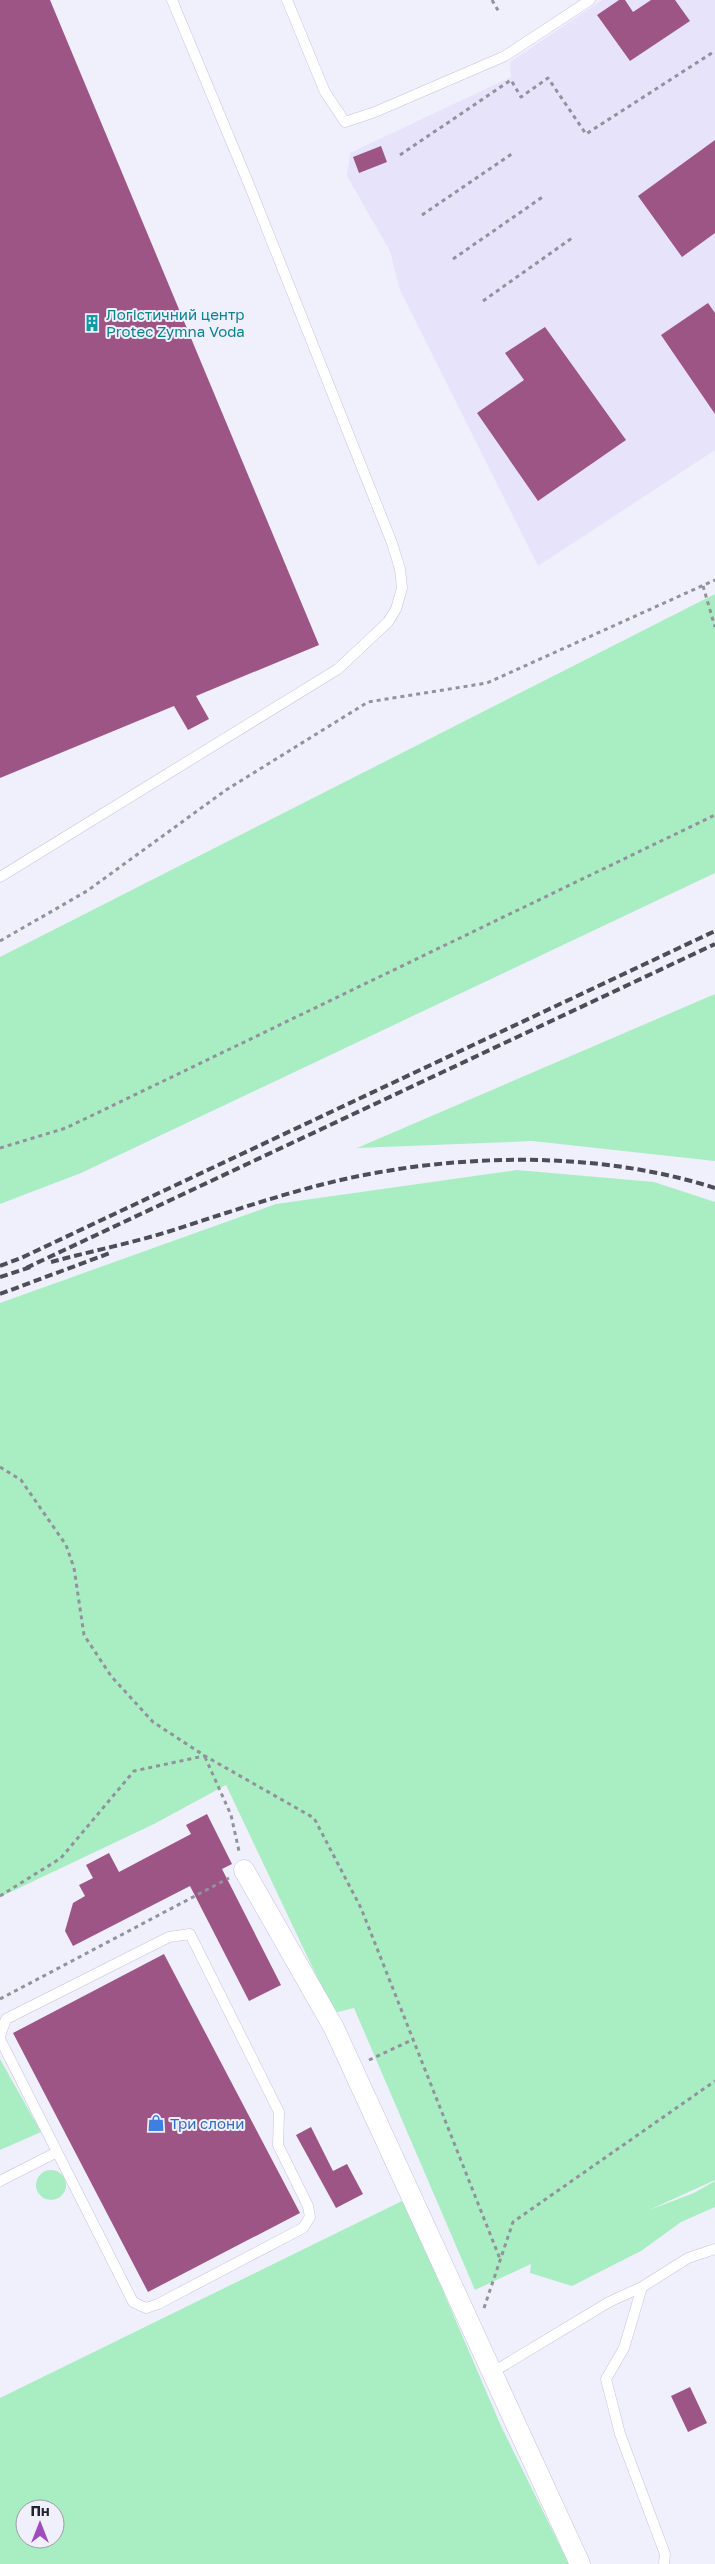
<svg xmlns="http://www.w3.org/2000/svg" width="715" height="2564" font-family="'Golos Text',sans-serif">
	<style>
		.built { fill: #e6e3fb }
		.green { fill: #a9eec2; fill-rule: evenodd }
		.building { fill: #9d5585 }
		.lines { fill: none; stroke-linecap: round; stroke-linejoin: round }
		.lane-casing { stroke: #c7c2e3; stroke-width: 11 }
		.street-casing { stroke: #c7c2e3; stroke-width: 21 }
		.path { stroke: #92919d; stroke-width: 3; stroke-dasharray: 4 4; stroke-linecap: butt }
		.lane { stroke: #fff; stroke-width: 10 }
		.street { stroke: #fff; stroke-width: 20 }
		.rail { stroke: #4e4c58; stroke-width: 4; stroke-dasharray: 8 4; stroke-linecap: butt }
		.labels { text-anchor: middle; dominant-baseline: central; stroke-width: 4; stroke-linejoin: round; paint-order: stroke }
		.culture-label { font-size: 15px; fill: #0d838f; stroke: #f0effc; text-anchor: start }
		.shop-label { font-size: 15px; fill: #366cbe; stroke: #f0effc; text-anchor: start }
	</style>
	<rect width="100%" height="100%" fill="#f0effc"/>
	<path class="built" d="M602 0H715V450L538 566 400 290 390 251 347 176 350 153 511 77 510 62Z"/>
	<path class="green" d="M715 594V873L81 1173 0 1204V957Z
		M715 994V1161L532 1141 357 1148Z
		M517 1170 654 1182 715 1202V2180L649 2210 694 2193 715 2181V2207L681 2222 641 2251 572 2286 530 2273 531 2264 475 2290 354 2008 334 2013 226 1785 154 1824 0 1897V1303L276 1204Z
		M0 2059 41 2132 0 2150Z
		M36 2185a15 15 0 1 1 30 0a15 15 0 1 1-30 0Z
		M404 2200 501 2426 569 2564H0V2398ZM25 2509H55V2539H25Z"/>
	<path class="building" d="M0 0H50L319 645 196 696 209 719 188 730 174 706 0 778Z
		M619 0H625L633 12 651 0H675L690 21 630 61 597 15Z
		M715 140V233L682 257 638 196Z
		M381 146 387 162 359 173 353 157Z
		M708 303 715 313V414L661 335Z
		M545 327 626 440 538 501 477 413 524 380 505 353Z
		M207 1814 232 1864 222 1869 281 1985 249 2001 190 1886 73 1946 65 1931 73 1903 85 1896 79 1885 93 1878 86 1865 109 1853 119 1872 191 1834 186 1825Z
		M164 1954 300 2213 148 2292 13 2033Z
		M311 2127 333 2171 347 2164 363 2194 336 2208 296 2135Z
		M690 2387 707 2423 688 2432 671 2396Z"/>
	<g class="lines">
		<g class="lane-casing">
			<path id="lane" d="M287 0 325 92 345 122 375 112 505 56 590 0
				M0 877 338 669 388 622 396 609 402 588 400 569 392 543 250 187 172 0
				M0 2036 6 2019 169 1937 190 1934 279 2112 278 2145 308 2206 310 2217 303 2228 158 2304 146 2308 133 2302 0 2039
				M0 2181 57 2152
				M642 2287 624 2348 606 2379 620 2434 665 2554 664 2564
				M493 2372 609 2302 642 2287 688 2258 715 2249"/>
		</g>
		<g class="street-casing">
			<path id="street" d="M244 1870 334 2028 580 2564"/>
		</g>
		<path class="path" d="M492 0 499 12
			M400 155 511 80 521 97 548 78 586 134 715 51
			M422 215 513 153
			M453 259 544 196
			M483 301 572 238
			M703 586 715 627
			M0 941 87 891 226 790 368 702 487 683 715 580
			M0 1148 66 1128 715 815
			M0 1467 21 1480 66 1545 74 1568 84 1635 111 1676 153 1722 205 1756 314 1818 361 1908 500 2259
			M205 1757 231 1815 239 1851
			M0 1896 61 1858 134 1771 204 1756
			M0 1999 229 1878
			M369 2060 414 2039
			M484 2308 513 2222 715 2081"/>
		<use href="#lane" class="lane"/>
		<use href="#street" class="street"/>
		<path class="rail" d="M51 1262C88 1252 127 1244 164 1233 224 1214 283 1193 345 1179 462 1153 600 1151 715 1188
			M0 1266 21 1258 715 931
			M26 1268 715 944
			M0 1277 31 1267
			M0 1294 110 1253"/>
	</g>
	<defs>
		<g id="building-bare" transform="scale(1.35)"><path d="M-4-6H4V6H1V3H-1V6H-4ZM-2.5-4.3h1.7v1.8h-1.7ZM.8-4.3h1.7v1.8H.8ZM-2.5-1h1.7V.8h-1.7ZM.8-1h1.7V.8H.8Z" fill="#0f9aa8" stroke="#f0effc" stroke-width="2.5" paint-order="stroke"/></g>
		<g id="shop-bare" transform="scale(1.35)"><path d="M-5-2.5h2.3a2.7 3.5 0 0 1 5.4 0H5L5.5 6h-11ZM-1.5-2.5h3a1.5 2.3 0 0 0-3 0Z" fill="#3f7fe0" stroke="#f0effc" stroke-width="2.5" paint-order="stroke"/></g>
	</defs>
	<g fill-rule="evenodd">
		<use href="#building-bare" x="92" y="323"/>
		<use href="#shop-bare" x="156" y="2123"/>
	</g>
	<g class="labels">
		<g class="culture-label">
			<text x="106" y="314">Логістичний центр<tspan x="106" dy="17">Protec Zymna Voda</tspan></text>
		</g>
		<g class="shop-label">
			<text x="170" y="2123">Три слони</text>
		</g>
	</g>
	<g transform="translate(40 2524)"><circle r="24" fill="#f0effc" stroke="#9e9daa"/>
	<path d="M0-4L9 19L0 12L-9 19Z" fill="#9d4dbe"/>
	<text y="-8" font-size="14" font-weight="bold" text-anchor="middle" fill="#24222e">Пн</text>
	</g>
</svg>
